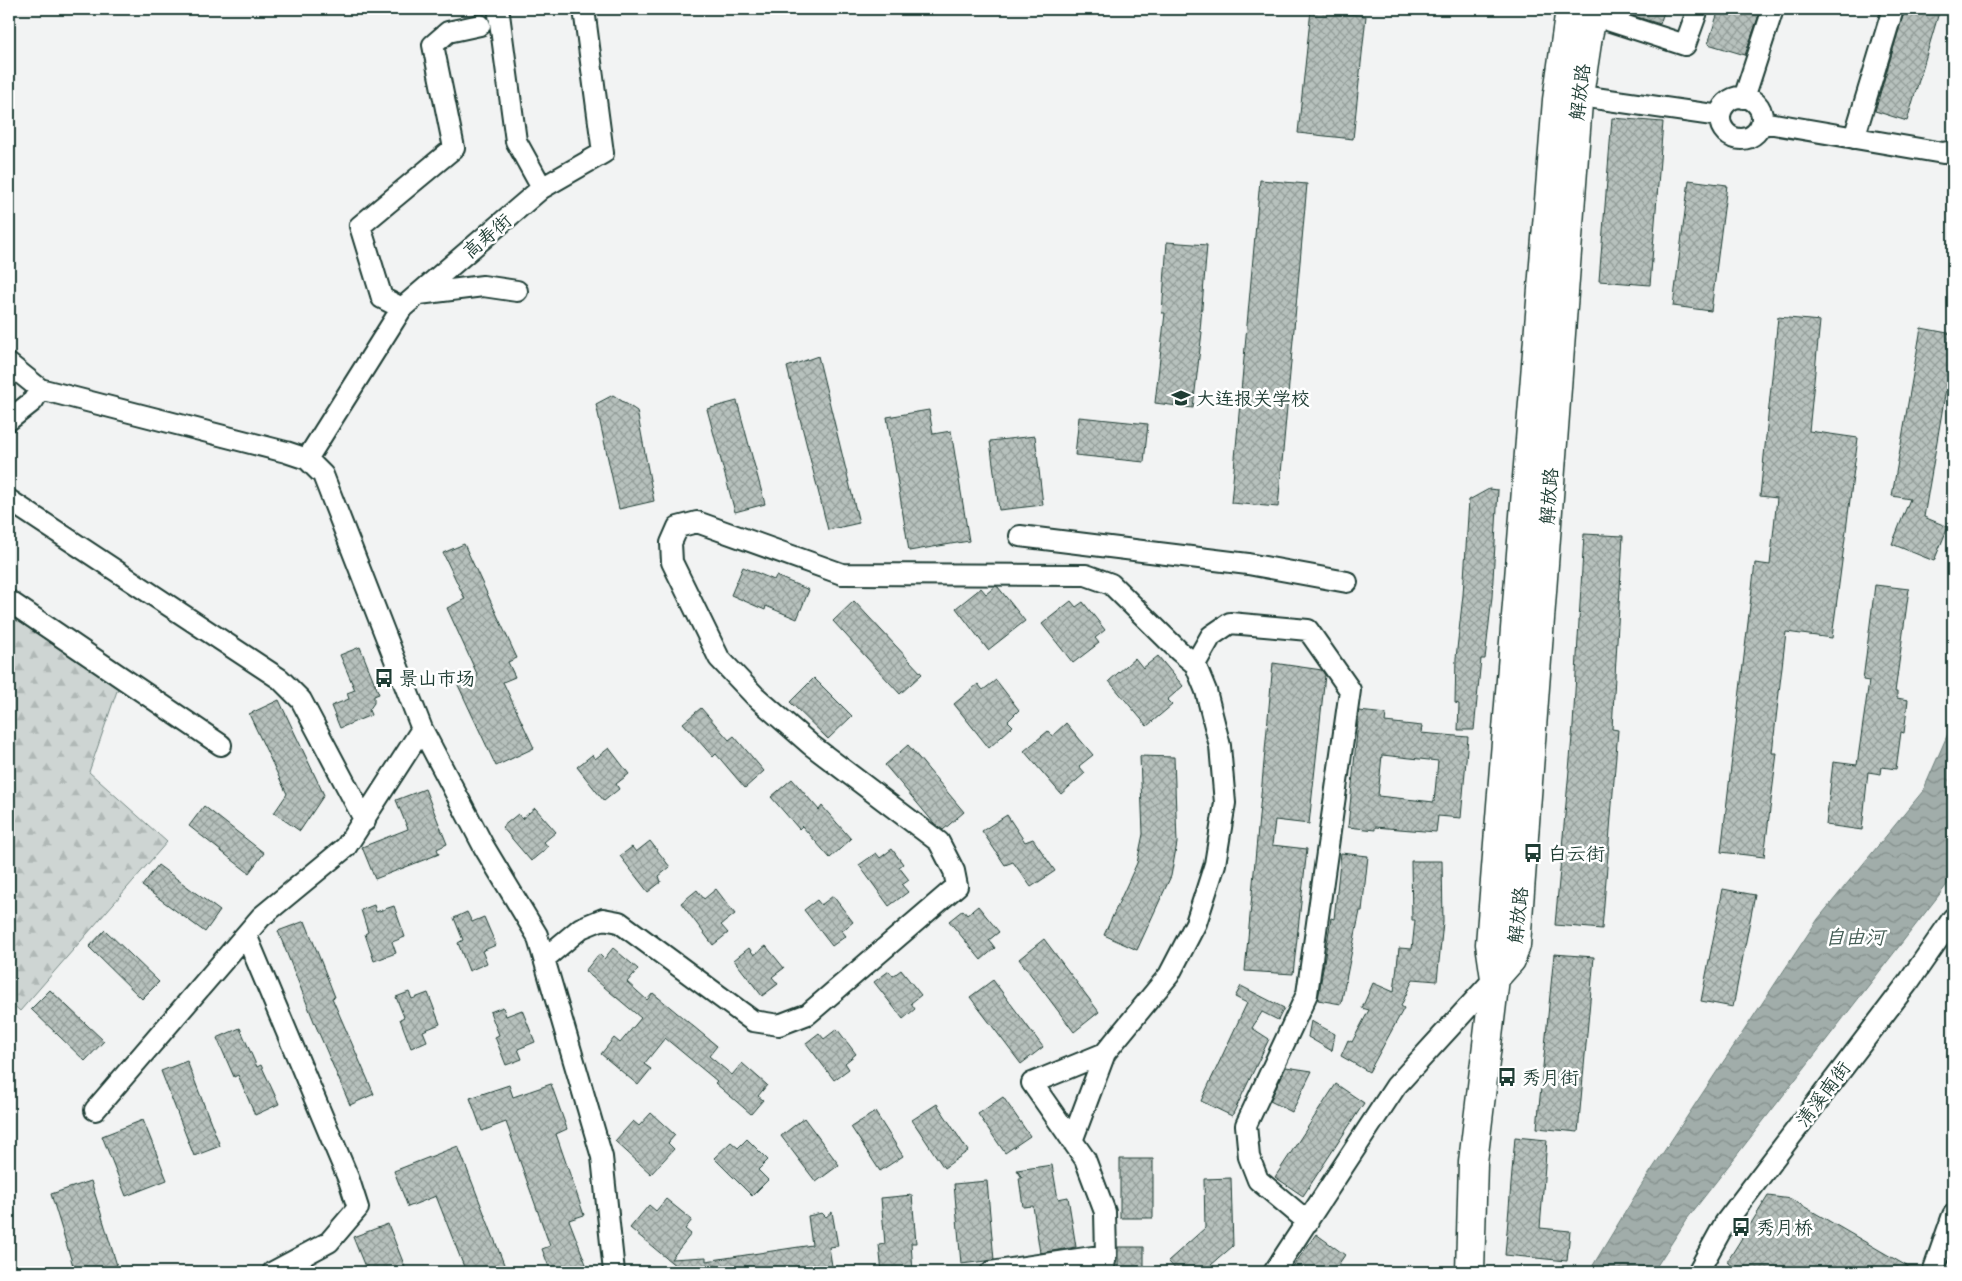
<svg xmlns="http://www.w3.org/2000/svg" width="1962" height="1281" font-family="'Shantell Sans','LXGW WenKai TC',sans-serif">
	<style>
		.forest { fill: url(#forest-firs); stroke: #768984 }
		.water { fill: url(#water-waves); stroke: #6d807b }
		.building { fill: url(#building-cross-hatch); stroke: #1f3d34; fill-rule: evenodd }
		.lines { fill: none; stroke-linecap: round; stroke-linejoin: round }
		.minor-casing { stroke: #1f3d34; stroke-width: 24 }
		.primary-casing { stroke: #1f3d34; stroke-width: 31 }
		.minor { stroke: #fff; stroke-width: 20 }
		.primary { stroke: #fff; stroke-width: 28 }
		.labels { text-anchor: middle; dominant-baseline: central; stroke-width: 5; stroke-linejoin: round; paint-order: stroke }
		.street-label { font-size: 19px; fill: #1f3d34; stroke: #fff }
		.poi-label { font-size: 19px; fill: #1f3d34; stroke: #fff; text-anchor: start }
		.water-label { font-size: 20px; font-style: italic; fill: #465f57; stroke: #fff }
	</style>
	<defs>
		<pattern id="forest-firs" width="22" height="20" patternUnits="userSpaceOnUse" patternTransform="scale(1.25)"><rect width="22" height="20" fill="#ced5d3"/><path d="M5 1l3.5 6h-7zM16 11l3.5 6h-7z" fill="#b0b8b6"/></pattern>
		<pattern id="water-waves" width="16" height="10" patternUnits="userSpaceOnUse" patternTransform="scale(1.25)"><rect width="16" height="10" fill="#a1adaa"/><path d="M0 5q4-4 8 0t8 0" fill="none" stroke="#838e8b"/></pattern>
		<pattern id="building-cross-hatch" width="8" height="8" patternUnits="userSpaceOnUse" patternTransform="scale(1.25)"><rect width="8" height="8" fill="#b7c1bd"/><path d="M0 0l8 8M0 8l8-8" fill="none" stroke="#949e9a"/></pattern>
	</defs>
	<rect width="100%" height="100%" fill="#f2f3f3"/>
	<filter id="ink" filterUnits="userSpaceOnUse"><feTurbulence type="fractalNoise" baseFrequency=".02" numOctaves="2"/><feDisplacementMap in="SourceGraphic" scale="10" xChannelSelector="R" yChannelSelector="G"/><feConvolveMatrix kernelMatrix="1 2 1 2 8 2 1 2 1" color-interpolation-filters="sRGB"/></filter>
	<g filter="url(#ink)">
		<path class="forest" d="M9 615 118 688 89 772 167 842 20 1011 9 1001Z"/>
		<path class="water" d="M1953 722V877L1687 1219 1653 1272H1589L1641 1186 1818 919 1923 791Z"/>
		<path class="building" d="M1611 9H1665L1660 24Z
			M1719 9H1761L1745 55 1708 44Z
			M1905 9H1940L1907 121 1875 111Z
			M1311 10 1366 16 1353 139 1298 133Z
			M1612 118 1663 122 1650 285 1599 281Z
			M1260 180 1307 184 1278 507 1231 503Z
			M1689 180 1727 185 1711 311 1673 306Z
			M1167 242 1207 245 1200 331 1202 332 1193 408 1155 403 1165 313H1162Z
			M1778 317 1820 321 1809 431 1858 438 1832 638 1786 632 1772 753H1777L1764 857 1721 852 1755 563 1770 565 1777 498 1760 496Z
			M1921 328 1953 334V348L1924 517 1948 527 1934 561 1892 544 1910 499 1892 496Z
			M818 356 859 523 828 530 787 367Z
			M613 395 637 411 654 501 619 509 596 404Z
			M737 401 765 504 735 512 707 409Z
			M929 410 933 434 951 431 969 541 909 551 887 417Z
			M1079 417 1148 424 1144 462 1075 455Z
			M1035 436 1043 505 999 510 990 441Z
			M1489 489 1498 490 1492 597 1485 659H1481L1474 730H1458L1459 704 1455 703 1456 658 1463 595 1469 500Z
			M1584 534 1623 536 1612 729 1618 730 1602 929 1555 925 1573 726Z
			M464 544 517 658 508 662 515 677 503 682 534 748 496 766 458 685 478 676 447 608 465 599 443 553Z
			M743 567 774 580 776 576 809 590 797 619 766 606 765 610 731 595Z
			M1875 585 1909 589 1895 692H1897V698L1908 700 1904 733 1901 732 1896 769 1882 767 1881 774 1868 772 1862 830 1826 825 1833 762 1857 765 1869 681 1863 680Z
			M996 586 998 587 1025 621 988 650 956 608 981 588 986 594Z
			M854 601 922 674 900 694 833 621Z
			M1071 601 1076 607 1083 602 1105 630 1095 638 1099 643 1073 663 1042 624Z
			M360 647 379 694 374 696V703L369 710 371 715 340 728 331 706 349 699 347 693 355 690 340 655Z
			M1158 656 1183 686 1167 700 1172 705 1147 726 1109 681 1135 658 1143 668Z
			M1273 663 1322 670 1325 675 1309 824 1275 820 1272 845 1307 849 1293 974 1245 971Z
			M814 678 852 716 828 739 790 702Z
			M996 680 1019 710 1008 721 1013 726 989 748 954 704 978 684 983 690Z
			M279 700 324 795 300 831 274 813 287 794 249 714Z
			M701 708 729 740 734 736 764 771 745 788 716 754 713 757 683 723Z
			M1359 711 1386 714 1385 722 1422 726 1421 733 1468 737 1461 818 1438 816 1436 832 1375 827V830L1348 827ZM1382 755 1438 761 1434 802 1378 796Z
			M1066 723 1093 755 1079 766 1085 773 1061 794 1024 751 1048 731 1052 736Z
			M908 745 964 812 943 830 934 823 885 765Z
			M609 748 629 774 616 784 619 789 604 801 577 767 592 755 595 759Z
			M1140 756 1174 757 1177 843 1171 876 1137 950 1104 935 1137 863 1143 834Z
			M792 779 819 810 822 806 851 839 830 858 802 826 799 829 771 797Z
			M425 789 447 844 437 849 439 854 375 879 362 847 408 829 396 800Z
			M204 806 264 853 249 873 189 826Z
			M535 808 556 832 544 842 548 847 531 861 502 827 518 814 522 819Z
			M1007 815 1025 842 1033 839 1055 871 1031 887 1013 862 1005 865 982 831Z
			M650 841 670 867 659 876 661 882 648 892 620 856 632 847 636 852Z
			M892 849 903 864 899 867 909 880 902 885 908 892 889 906 859 865 876 853 880 858Z
			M1341 853 1368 856 1362 911H1360L1341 1004 1318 1000 1331 918 1334 919Z
			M1411 861H1442L1443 922 1437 981 1413 979 1401 1006 1404 1008 1369 1072 1341 1056 1348 1040 1352 1042 1369 1010 1362 1008 1373 983 1394 992 1399 948 1412 949 1415 920H1412Z
			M158 865 220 911 205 932 142 886Z
			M716 889 735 914 721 925 728 933 713 945 681 903 697 890 704 899Z
			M1723 889 1755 895 1733 1007 1701 1001Z
			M833 896 853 922 842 931 846 936 832 946 804 910 817 900 821 905Z
			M374 905 376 912 394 906 405 937 392 942 396 953 374 961 365 934 368 932 361 910Z
			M978 906 999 932 989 940 995 948 981 960 949 921 963 910 967 915Z
			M467 912 472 922 484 917 496 945 482 951 487 963 469 971 458 943 463 940 454 918Z
			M305 921 335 997 332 998 374 1094 350 1105 315 1024 278 931Z
			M105 930 159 982 142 999 89 947Z
			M1044 939 1099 1012 1074 1032 1019 959Z
			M766 946 784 968 772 977 778 984 762 996 734 960 749 948 754 955Z
			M613 948 638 969 627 982 647 1000 653 993 717 1046 709 1056 732 1075 742 1063 767 1085 758 1096 763 1100 751 1114 715 1083 717 1081 665 1038 644 1064 651 1069 638 1085 601 1054 614 1038 620 1043 641 1018 585 971 599 954 604 959Z
			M1554 954 1594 957 1578 1132 1537 1128Z
			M901 970 921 995 911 1003 915 1009 903 1019 874 982 889 971 893 976Z
			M993 980 1043 1047 1021 1064 970 997Z
			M1241 986 1284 1008 1278 1020 1262 1012 1252 1028 1269 1039 1232 1116 1201 1101 1247 1003 1235 997Z
			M50 990 104 1041 85 1061 31 1009Z
			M409 992 412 999 428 993 440 1024 423 1031 427 1041 411 1048 400 1019 404 1017 396 997Z
			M503 1007 506 1016 522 1010 535 1042 518 1049 522 1059 506 1065 495 1037 499 1035 490 1012Z
			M1311 1021 1335 1034 1332 1051 1308 1037Z
			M240 1028 257 1067 261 1065 279 1104 255 1115 238 1075 234 1077 217 1038Z
			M837 1029 856 1054 845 1063 849 1069 834 1080 806 1043 819 1033 824 1039Z
			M187 1061 220 1146 194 1156 161 1071Z
			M1286 1067 1312 1071 1292 1112 1270 1101Z
			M551 1084 567 1129 556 1134 584 1215 569 1220 589 1272H551L542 1249 550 1246 506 1122 482 1131 470 1098 509 1085 513 1097Z
			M1336 1084 1364 1103 1303 1196 1275 1177Z
			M1003 1097 1030 1136 1005 1153 978 1114Z
			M937 1104 968 1151 944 1168 912 1120Z
			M875 1112 903 1156 880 1171 851 1127Z
			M651 1113 675 1135 668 1143 674 1149 651 1174 615 1141 633 1121 639 1126Z
			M804 1118 839 1165 816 1182 781 1136Z
			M143 1120 167 1180 126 1196 102 1136Z
			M1515 1137 1547 1140 1540 1228 1570 1231 1567 1261 1505 1255Z
			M747 1139 768 1160 758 1170 768 1180 752 1196 714 1158 731 1142 738 1148Z
			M458 1146 507 1272H466L436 1196 408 1207 394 1171Z
			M1120 1159H1153V1218H1120Z
			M1052 1165 1058 1199 1068 1197 1076 1247 1040 1253 1033 1206 1023 1207 1019 1178H1022L1017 1170Z
			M1231 1178 1233 1246 1203 1272H1178L1168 1261 1205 1228 1204 1179Z
			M91 1181 119 1272H75L51 1194Z
			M987 1181 994 1260 961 1264 954 1184Z
			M912 1195 916 1243H911L913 1272H882L879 1245 885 1244 881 1198Z
			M1768 1196 1791 1199 1917 1272H1742L1727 1262Z
			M666 1199 692 1220 685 1229 691 1234 671 1259 706 1257V1261L812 1245 808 1216 822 1213 826 1217 832 1212 838 1246 829 1247 833 1272H683L630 1228 649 1205 656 1211Z
			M388 1224 407 1272H367L353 1237Z
			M1316 1234 1345 1255 1333 1272H1289Z
			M1118 1247H1144V1272H1118Z"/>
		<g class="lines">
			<g class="minor-casing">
				<path id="minor" d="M499 14 516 141 542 188
					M1592 15 1685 45 1698 9
					M1567 94 1720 116
					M1720 118a21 21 0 1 1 42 0a21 21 0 1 1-42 0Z
					M1744 98 1773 9
					M1762 122 1943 153 1953 151
					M1854 138 1893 9
					M419 294 483 286 517 291
					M402 308 382 298 360 226 454 148 433 45 448 32 480 25
					M9 364 40 389 286 452 307 459 323 475 422 729 484 847 537 935 602 1157 614 1272
					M9 420 33 401 40 389
					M307 459 402 308 542 188 603 153 584 9
					M9 500 280 679 301 700 365 821
					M1020 536 1248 564 1347 582
					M9 601 221 745
					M1195 664 1211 636 1230 623 1308 630 1350 690 1307 994 1246 1125 1249 1157 1258 1180 1308 1222
					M246 935 349 1180 358 1208 329 1242 273 1272
					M544 959 581 928 603 919 619 922 753 1021 779 1025 808 1014 957 886 954 871 939 842 811 745 755 696 719 658 672 562 671 543 678 527 697 522 842 574 1086 575 1111 584 1179 651 1195 664 1206 691 1220 746 1225 803 1215 864 1196 923 1169 975 1105 1053
					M95 1110 261 917 346 847 422 729
					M1072 1141 1105 1053 1032 1083 1085 1159 1105 1212 1106 1255 1103 1272
					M991 1272 1106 1255
					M1274 1272 1396 1086 1495 978
					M1698 1272 1725 1223 1910 980 1953 918
					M1933 1272 1953 1215"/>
			</g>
			<g class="primary-casing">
				<path id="primary" d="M1495 978 1511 960 1516 945 1578 102 1588 36 1594 9
					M1470 1272 1473 1162 1495 978 1490 944 1557 100 1570 9"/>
			</g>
			<use href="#minor" class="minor"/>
			<use href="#primary" class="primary"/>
		</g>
	</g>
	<defs>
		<g id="school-bare" transform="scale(1.5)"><path d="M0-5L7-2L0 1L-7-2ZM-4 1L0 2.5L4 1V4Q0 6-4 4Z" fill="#1f3d34" stroke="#fff" stroke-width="2.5" paint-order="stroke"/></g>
		<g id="bus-bare" transform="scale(1.5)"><path d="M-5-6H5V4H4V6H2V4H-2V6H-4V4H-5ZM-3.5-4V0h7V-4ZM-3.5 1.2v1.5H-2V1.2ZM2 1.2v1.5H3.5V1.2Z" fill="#1f3d34" stroke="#fff" stroke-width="2.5" paint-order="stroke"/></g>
	</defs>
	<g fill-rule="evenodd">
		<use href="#school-bare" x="1181" y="398"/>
		<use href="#bus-bare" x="384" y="678"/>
		<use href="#bus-bare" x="1533" y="853"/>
		<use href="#bus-bare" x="1507" y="1077"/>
		<use href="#bus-bare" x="1741" y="1227"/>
	</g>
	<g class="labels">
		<g class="street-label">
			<text transform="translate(1580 92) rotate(-83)">解放路</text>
			<text transform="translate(487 236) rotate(-41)">高寿街</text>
			<text transform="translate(1549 496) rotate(-86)">解放路</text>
			<text transform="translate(1518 915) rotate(-84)">解放路</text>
			<text transform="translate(1823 1094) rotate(-53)">清溪南街</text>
		</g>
		<g class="poi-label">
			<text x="1196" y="398">大连报关学校</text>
			<text x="399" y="678">景山市场</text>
			<text x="1548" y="853">白云街</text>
			<text x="1522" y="1077">秀月街</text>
			<text x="1756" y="1227">秀月桥</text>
		</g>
		<g class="water-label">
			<text x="1855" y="937">自由河</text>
		</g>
	</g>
	<rect width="1962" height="1281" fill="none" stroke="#fff" stroke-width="30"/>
	<rect x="15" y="15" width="1932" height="1251" fill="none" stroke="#1f3d34" stroke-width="2" filter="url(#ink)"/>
</svg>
